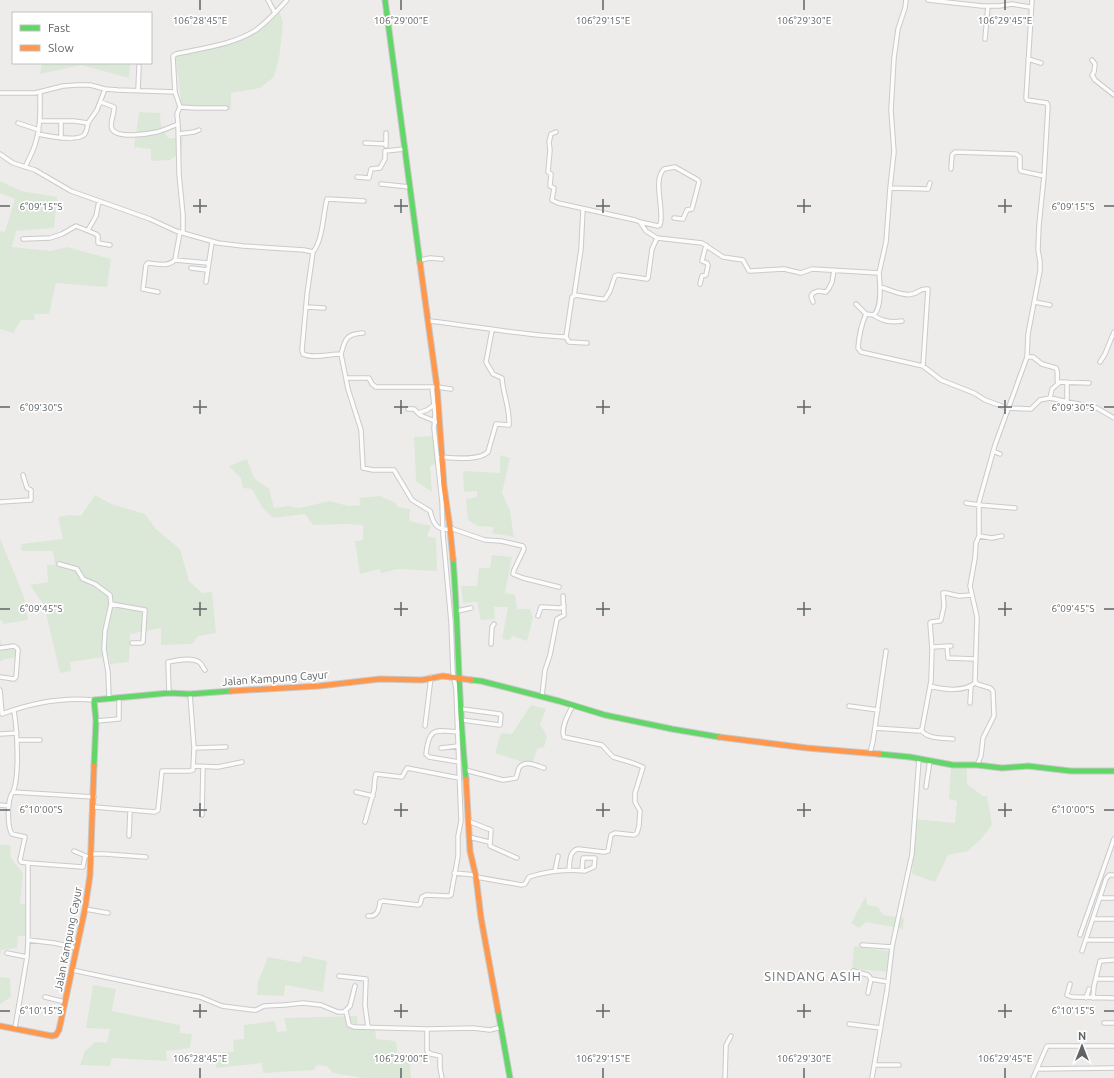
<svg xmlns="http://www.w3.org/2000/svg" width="1114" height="1078" font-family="Ubuntu,sans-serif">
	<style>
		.green { fill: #dbe8d7 }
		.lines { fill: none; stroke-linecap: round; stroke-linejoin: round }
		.street-casing { stroke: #cbcaca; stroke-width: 5.5 }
		.fast-casing { stroke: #c8c9c9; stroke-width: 7 }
		.slow-casing { stroke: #c8c9c9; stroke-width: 7 }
		.street { stroke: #fcfcfc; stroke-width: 3.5 }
		.fast { stroke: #63d668; stroke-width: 5 }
		.slow { stroke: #ff974d; stroke-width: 5 }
		.ticks { fill: none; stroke: #606467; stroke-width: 1.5 }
		.labels { text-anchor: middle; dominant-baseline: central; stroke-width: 3.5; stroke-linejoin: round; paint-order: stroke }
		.street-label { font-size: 11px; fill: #606467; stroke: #fff }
		.quarter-label { font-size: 13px; letter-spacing: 1px; fill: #717679; stroke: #fff }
		.ticks-label { font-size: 10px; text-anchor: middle; fill: #606467; stroke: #fff; stroke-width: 3.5; stroke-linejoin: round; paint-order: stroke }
	</style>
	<rect width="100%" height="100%" fill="#eeecea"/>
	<path class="green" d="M278 8 283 22 279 59 274 77 260 88 231 93V110L182 108 175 52 199 47H219L257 32 267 17Z
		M42 63H133L130 64 129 78 81 65 40 74Z
		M139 112 160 113 161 125 168 138H183L181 153 170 160 151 161V149L134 147Z
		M0 181 21 191 57 197 54 228 16 231 12 247 51 251 67 247 111 259 107 287 56 283 49 314H34L35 320H21L13 333 0 329V231L5 232 15 199 0 193Z
		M437 436 438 463 430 466 432 492 416 481 414 437Z
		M500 455 510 458 502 493 510 511 514 537 492 533 494 527 478 526 468 520 466 499 477 497V491L464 492 463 471 500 473Z
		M247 459 254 478 269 489 274 508 288 506 299 508 330 501 348 506 361 505 359 498 380 496 396 503 397 507 410 509 409 521 431 526 427 536 436 538 437 571 398 569 382 573 379 569 360 574 355 541 363 540V525L348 524 313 525 305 514 273 518 262 507 252 489 243 488 241 478 229 466Z
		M95 495 111 504 145 514 156 529 180 549 189 581 202 593 212 592 216 633 198 636 192 644 161 645V628L130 634 129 662 110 664 109 656 70 662 71 671 60 673 44 605 30 585 48 582 47 565H55L53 551H22L21 544 63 539 58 517 69 515 81 516Z
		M0 538 24 597 28 620 3 624 2 620H0Z
		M492 555 512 557 505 593 515 595 517 609H530L533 618 527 641 512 636 509 640 502 639 508 607H494L495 619 481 620 477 602 463 603 461 586H477L479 568H490Z
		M0 637 2 647H18L20 656 2 660 0 662Z
		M531 705 546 709 540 724 547 736 544 747 537 749 532 765 495 753 501 733 512 734Z
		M967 767V784L983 796H987L992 825 982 838 968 851 948 855 935 882 912 874 915 819 955 823 957 801 949 799 951 768Z
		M0 845H10L11 858 23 873 20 904 30 905 27 927 28 936H18L17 948 1 950 0 958Z
		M866 896 867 905 878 907 883 915 904 918 903 929 866 922 859 928 851 923Z
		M854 946 894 952 892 972 852 969Z
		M303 956 327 961 323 992 285 985 284 996 257 995 258 982 268 957 300 963Z
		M0 977 10 978 11 997 0 1004Z
		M93 985 116 989 112 1011 180 1025V1033L192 1034 190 1048 166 1051 167 1061 112 1058 110 1066 80 1065 85 1051 95 1042 107 1043 110 1029 86 1028Z
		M357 1016 358 1027 375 1029 376 1039 396 1041 398 1058 410 1064 411 1078H363L333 1073 327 1066 317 1065 314 1070 263 1073 262 1063 216 1068 217 1053 234 1052 233 1040 244 1039V1025L275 1021 277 1032 287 1031 284 1018Z"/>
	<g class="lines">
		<g class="street-casing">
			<path id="street" d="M268 0 275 13
				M928 0 982 6H999L1012 4 1030 7
				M985 39 988 6
				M1028 59 1041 63
				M1092 60 1095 64 1094 72 1092 75 1095 80 1114 95
				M138 90 139 66
				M175 92 180 107 177 114 178 124 179 174 183 215V233
				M0 93H35L63 86 77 85H90L105 89 118 90 175 92 173 56 176 54C202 48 233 45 256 30 267 22 278 10 287 0
				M101 102 114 107C115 113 109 123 112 129 117 139 148 134 157 132 164 130 171 127 178 124
				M180 107 195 108H226
				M61 121V138
				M18 123 39 130
				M88 123 97 110 105 89
				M556 132 551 134 549 142 550 150 548 172 551 174 550 186 554 188 552 200 558 203 635 220 640 222 646 231 657 238 702 243 723 257 743 260 749 271 784 269 801 273 812 269 879 273C880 283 882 310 873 315L866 314 856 304
				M38 134C48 136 76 142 84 135 87 132 87 127 88 123L74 121H40
				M178 134 194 132 199 130
				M365 143 386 144
				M386 146V133
				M0 154 13 163 35 170 71 191 150 219 176 231 218 243 243 246 304 250 313 252 307 294 302 350 303 354C312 359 330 354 341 354L348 389 361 430 363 468 373 470H394L412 500 430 511C433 522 436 531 449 529
				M25 167C29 159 34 150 36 141 41 125 40 109 40 92
				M951 169 952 155 955 152 1016 154 1020 157V169L1021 171 1044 176
				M357 177 369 178 371 169 380 168 385 159V151L405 149
				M381 184 410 187
				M890 188 928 189 930 183
				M640 222 658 226 660 225C665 211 652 180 664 169L675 167 698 180 699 182 692 209 687 210 683 219 674 218
				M88 230 96 216 99 201
				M23 239 50 238 62 234 76 226 96 234 98 236V243L110 245
				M313 252C323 240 323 214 327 199L364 201
				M175 260 208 263
				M421 260 430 258 442 259
				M191 268 207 270
				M879 273 886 242 890 188 894 152 891 110 894 58 898 29 905 8 906 0
				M206 282 212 242
				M700 284 702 276 706 275 708 265 707 263 702 261 706 245
				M880 287C889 289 904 297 912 294 920 293 918 288 928 289L923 366
				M158 292 143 289 146 265 148 263C158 264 168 267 175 260L180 232
				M574 296 581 249 583 209
				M813 302 811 296 813 293 818 291 826 292 829 288 832 282 834 270
				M1035 302 1050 305
				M306 307 324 308
				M866 314C861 325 859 336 858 348L861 352 923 366 941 380 974 393 985 400 1007 408 1031 409 1040 400 1050 398 1097 408 1114 418
				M873 315C883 321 890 323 902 321
				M429 321C475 326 520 335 566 337L569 342 587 343
				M566 337 572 297 575 295 601 299H605L610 291 615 276 618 275 647 279 648 278 652 249 657 238
				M341 354C345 339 346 334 363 333
				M1027 357H1033L1042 364 1056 368C1059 372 1056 379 1058 384
				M1100 362 1105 354 1114 332
				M346 378H369L372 384 376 387H434
				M437 387 451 389
				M1050 398 1052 389 1060 382 1089 383
				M1067 401V382
				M408 409H414L420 415 437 422
				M418 413 427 410 434 405
				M993 451 1000 454
				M441 457C453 458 479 461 488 452L496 424 509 425C510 408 503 394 502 378L493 374 486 362 492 330
				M0 502 31 500V490L27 488 23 475
				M966 503 979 505 1015 508
				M450 528 485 540 501 541 523 546 524 549 514 570 513 574 523 578 559 587
				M979 536 992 538 1002 536
				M59 564 77 569 83 579 95 584 110 595 111 604 105 631 104 649 108 672 109 698
				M111 604 145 610 143 642 141 643H132
				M457 611 471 608
				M538 616 541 607 560 608 564 606
				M491 644 492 627 494 624
				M947 646 948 658 976 659
				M932 647 951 646
				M0 648 14 646 17 648 18 650 16 677 14 679 0 677
				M930 686C944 690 964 692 975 683
				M0 690 2 714C31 703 63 697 94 700
				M169 693 168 662C177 660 191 657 199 662 202 664 203 668 205 670
				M542 696 545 670 550 655 557 619 564 615 563 596
				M970 703 971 686
				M849 706 878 710
				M462 709 500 714 501 715 500 725H499L462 720
				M14 711C17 729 20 776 13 792L94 797
				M96 721 119 719V697
				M425 726 431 677
				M875 728 919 731 922 729 931 681 932 649 930 623 931 622 940 621 941 620 944 606 943 593H946L959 596 971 595
				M921 730C927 739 943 738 953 739
				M0 734 17 733
				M17 740H40
				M194 748 226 747
				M441 748 458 746
				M870 753 873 741 886 651
				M459 762 429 757 426 754C429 725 437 731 459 732
				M977 765 981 756 983 738 994 716 993 691 990 688 977 684 975 681 977 617 970 586 975 558 976 543 979 536V502L995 445 1027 357 1028 334 1040 271V261L1038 250 1039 225 1044 176 1048 106 1047 103 1027 100 1026 98 1032 0
				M194 766 218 767 242 762
				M465 770 503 780 516 778C517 775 518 771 519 768 525 759 537 766 544 768
				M926 787 930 760
				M13 792C7 798 7 827 12 834L25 837 20 860 21 862 28 863V940
				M356 792 373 796
				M0 805 9 806
				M94 807 155 812 158 810 162 771H190L193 770 194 748 190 694
				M202 815 203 767
				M468 821 491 830 490 846 517 858
				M365 822 374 790 375 778 376 774 402 777 407 768 459 778
				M129 836 130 811
				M469 837 489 842
				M74 851 86 856
				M92 854H105L146 857
				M28 863 83 867 85 856
				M569 870C570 862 569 851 578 849L604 852 608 851 611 835 615 833 634 835 637 833 639 826 640 811 635 802V793L643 767 633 763 613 757 602 745 564 737C560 728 569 713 573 705
				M555 871 558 856
				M454 873 476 875
				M476 877 522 885 525 884 529 877C547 871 566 869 585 871L594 867 595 858H583L582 870
				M1100 898H1114
				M85 909 108 913
				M368 916C377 917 379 910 380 902L383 901 418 905 420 904 422 897 426 895 449 896 451 895 458 856V836L461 821 456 689 453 673 451 622 443 534 442 502 434 428 435 414 432 387
				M1093 919H1114
				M1080 935 1114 839
				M1086 940H1114
				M862 945 892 947
				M1082 951 1106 879 1109 875H1114
				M7 953 27 957 28 940 54 943 77 948
				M72 970 200 997 222 1006 253 1010H256L264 1006 284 1005 303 1003 321 1005 338 1012H344L350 1006 355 986
				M853 971 868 975 871 979 888 982
				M339 976 366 979 365 1005 368 1027
				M1096 979H1114
				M1070 984 1067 995 1072 997 1114 998
				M868 993 871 979
				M45 997 65 1002
				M1086 998 1089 989
				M1093 998 1094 986 1100 961 1114 960
				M346 1011 349 1025 354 1027 427 1029 473 1028 490 1030 498 1028
				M1104 1023H1114
				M849 1024 881 1028
				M15 1028 27 957
				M427 1029V1051L431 1054 440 1056V1068L442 1078
				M874 1065H899
				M1037 1069 1114 1068
				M725 1078 726 1045 731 1036
				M872 1078 887 990 892 947 912 854 919 759
				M1033 1078 1047 1046H1114"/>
		</g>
		<g class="fast-casing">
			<path id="fast" d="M385 0 420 263
				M453 559C459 632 458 706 466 779
				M471 680 481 681 559 701 605 715 672 729 719 737
				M879 754 910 757 953 765H977L1002 768 1028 766 1071 771H1114
				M94 766 96 721 94 700 169 693 190 694 231 691
				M498 1011 510 1078"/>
		</g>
		<g class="slow-casing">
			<path id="slow" d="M420 263 437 387 444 486 450 528 453 559
				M231 691 319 686 380 679 422 680 443 676 471 680
				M719 737 807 748 879 754
				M466 779 470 851 476 877 481 918 498 1011
				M0 1026 52 1036 56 1035 59 1030 85 909 90 875 94 766"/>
		</g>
		<use href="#street" class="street"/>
		<use href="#fast" class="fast"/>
		<use href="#slow" class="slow"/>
	</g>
	<path class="ticks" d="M200 0V10M401 0V10M603 0V10M804 0V10M1005 0V10M200 199V213M401 199V213M603 199V213M804 199V213M1005 199V213M0 206H10M193 206H207M394 206H408M596 206H610M797 206H811M998 206H1012M1104 206H1114M200 400V414M401 400V414M603 400V414M804 400V414M1005 400V414M0 407H10M193 407H207M394 407H408M596 407H610M797 407H811M998 407H1012M1104 407H1114M200 602V616M401 602V616M603 602V616M804 602V616M1005 602V616M0 609H10M193 609H207M394 609H408M596 609H610M797 609H811M998 609H1012M1104 609H1114M200 803V817M401 803V817M603 803V817M804 803V817M1005 803V817M0 810H10M193 810H207M394 810H408M596 810H610M797 810H811M998 810H1012M1104 810H1114M200 1004V1018M401 1004V1018M603 1004V1018M804 1004V1018M1005 1004V1018M0 1011H10M193 1011H207M394 1011H408M596 1011H610M797 1011H811M998 1011H1012M1104 1011H1114M200 1068V1078M401 1068V1078M603 1068V1078M804 1068V1078M1005 1068V1078"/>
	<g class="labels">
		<g class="street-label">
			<text transform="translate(275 678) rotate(-4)">Jalan Kampung Cayur</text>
			<text transform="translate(68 939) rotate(-79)">Jalan Kampung Cayur</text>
		</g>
		<g class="quarter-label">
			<text x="813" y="976">SINDANG ASIH</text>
		</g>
	</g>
	<g class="ticks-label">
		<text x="200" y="24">106°28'45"E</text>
		<text x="401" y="24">106°29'00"E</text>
		<text x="603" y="24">106°29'15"E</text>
		<text x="804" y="24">106°29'30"E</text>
		<text x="1005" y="24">106°29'45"E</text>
		<text x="41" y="210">6°09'15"S</text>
		<text x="1073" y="210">6°09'15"S</text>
		<text x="41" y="411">6°09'30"S</text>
		<text x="1073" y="411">6°09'30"S</text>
		<text x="41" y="612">6°09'45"S</text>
		<text x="1073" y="612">6°09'45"S</text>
		<text x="41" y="813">6°10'00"S</text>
		<text x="1073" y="813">6°10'00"S</text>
		<text x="41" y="1014">6°10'15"S</text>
		<text x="1073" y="1014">6°10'15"S</text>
		<text x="200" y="1062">106°28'45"E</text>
		<text x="401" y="1062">106°29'00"E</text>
		<text x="603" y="1062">106°29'15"E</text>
		<text x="804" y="1062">106°29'30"E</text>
		<text x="1005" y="1062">106°29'45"E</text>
	</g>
	<rect x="12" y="12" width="140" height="52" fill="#ffffff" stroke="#bfc1c2"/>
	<rect x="20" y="25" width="20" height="6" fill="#63d668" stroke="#bfc1c2"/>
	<text x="48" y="32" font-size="12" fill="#606467">Fast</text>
	<rect x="20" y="45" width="20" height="6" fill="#ff974d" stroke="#bfc1c2"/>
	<text x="48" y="52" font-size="12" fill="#606467">Slow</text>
	<g transform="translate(1082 1046)" stroke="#ffffff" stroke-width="3" paint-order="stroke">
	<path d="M0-3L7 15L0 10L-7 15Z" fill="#606467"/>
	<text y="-6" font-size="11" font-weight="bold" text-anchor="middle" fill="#606467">N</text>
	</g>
</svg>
